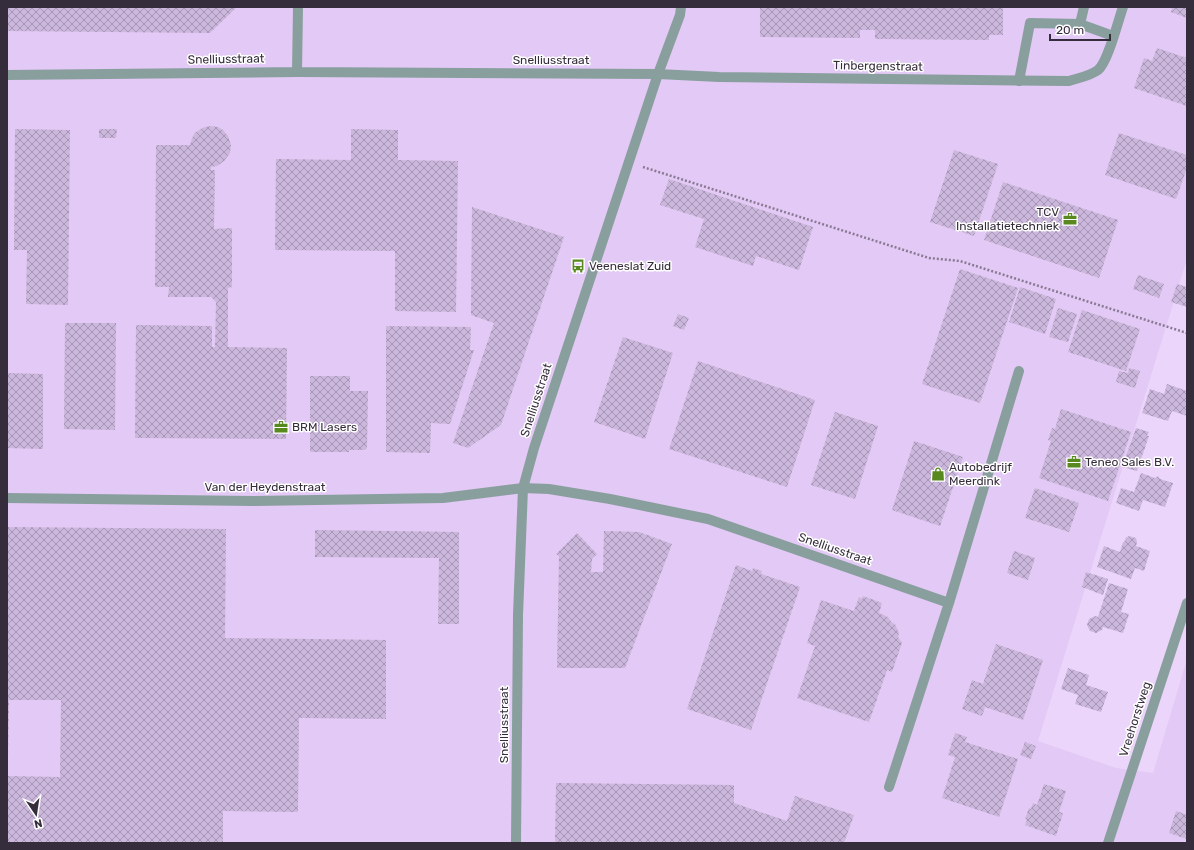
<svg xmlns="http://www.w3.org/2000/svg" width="1194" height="850" font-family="Rubik,sans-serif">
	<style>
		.built { fill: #e3c9f5 }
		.building { fill: url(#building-cross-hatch) }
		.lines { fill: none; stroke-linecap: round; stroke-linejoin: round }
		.path { stroke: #897a93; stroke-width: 2.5; stroke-dasharray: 2 2; stroke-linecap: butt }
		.service { stroke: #889f9d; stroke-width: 10 }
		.minor { stroke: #889f9d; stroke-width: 10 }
		.labels { text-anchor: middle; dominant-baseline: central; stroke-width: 3; stroke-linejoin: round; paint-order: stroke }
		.street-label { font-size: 12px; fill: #362d3c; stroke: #fff }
		.poi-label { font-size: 12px; fill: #362d3c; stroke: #fff; text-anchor: start }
	</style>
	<defs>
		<pattern id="building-cross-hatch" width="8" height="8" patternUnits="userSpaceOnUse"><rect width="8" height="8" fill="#ccb7dc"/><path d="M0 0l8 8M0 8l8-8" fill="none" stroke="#a695b4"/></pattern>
	</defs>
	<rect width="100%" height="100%" fill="#ebd5fb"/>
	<path class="built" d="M7 7H1187V259L1038 741 1116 768 1153 773 1187 659V843H7Z"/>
	<path class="building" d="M7 7H237L210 33 7 31Z
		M760 7H1003V35H989V40L875 39V30H860V38L760 37Z
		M1172 7H1187V18L1171 12Z
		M1157 48 1187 58V106L1134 88 1144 58 1152 61Z
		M210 126 218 127 223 130 228 136 231 145 230 153 224 161 217 166 211 167V170H215L214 229 232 228V287L228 288V347L287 348 286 439 135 438 136 325 212 326V347H215L216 302 211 297H168L169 287H155L156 145H190L192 138 195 133 202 128Z
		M15 129 70 130 68 305 26 304 27 250H14Z
		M99 129H117L116 138H99Z
		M351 129 398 130V160L458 161 456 312 395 311V251L275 250 276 159 351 160Z
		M1119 133 1187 155V168L1176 199 1105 175Z
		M954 150 998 164 974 236 930 222Z
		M669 179 813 227 799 270 756 256 753 266 695 247 704 219 660 205Z
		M1003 182 1118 220 1099 278 984 240Z
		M472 207 564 237 501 425 468 448 453 443 494 323 471 315Z
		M960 269 1018 288 980 403 922 384Z
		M1138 275 1164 284 1159 298 1133 289Z
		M1177 284 1187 287V307L1171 302Z
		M1020 287 1056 299 1045 334 1009 322Z
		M1058 308 1077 314 1068 342 1049 337Z
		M1082 310 1140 329 1126 371 1068 352Z
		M678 314 689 318 684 330 673 326Z
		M65 323H116L115 430 64 429Z
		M386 326 471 327 470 350H474L450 424 431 423 430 453 386 452Z
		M623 337 673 353 645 439 594 422Z
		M698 361 815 400 787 487 669 449Z
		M1129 368 1140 371 1135 388 1116 382 1119 371 1128 373Z
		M7 373 43 374V449L7 448Z
		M310 376H350V391H368L367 448 365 450H349V452H310Z
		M1167 384 1187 391V416L1172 411 1168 421 1142 413 1150 389 1164 394Z
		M1061 409 1131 432 1108 501 1039 478 1051 441 1048 440 1052 428 1055 429Z
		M835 412 878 426 855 499 811 485Z
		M1136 428 1149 432 1147 436H1149L1137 471 1122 467Z
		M914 441 963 457 940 526 892 510Z
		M1141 473 1155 478 1158 476 1160 479 1173 483 1165 507 1143 500 1139 511 1116 503 1121 488 1134 492Z
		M1035 488 1079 503 1069 532 1025 518Z
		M7 527 226 529 225 638 386 640V719L299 718 298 812 223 811V843H7V776L60 777 61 700H9L8 757H7Z
		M315 530 459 532V624H438L439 558 315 557Z
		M604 531 639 532 672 544 625 668H557L559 556 556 554 577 533 597 554 592 559 591 572H603Z
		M1129 536 1136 538 1137 542 1136 546 1150 551 1144 571 1135 568 1131 579 1097 567 1104 546 1120 552 1123 542H1124L1126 538Z
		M1014 551 1035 558 1028 580 1007 573Z
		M736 565 752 571 753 568 762 571 761 574 800 587 751 730 687 709Z
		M1086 572 1108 579 1103 595 1082 587Z
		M1109 583 1128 589 1121 612 1129 614 1123 633 1103 627 1102 630 1096 633 1090 631 1087 625 1089 619 1095 616 1098 617Z
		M863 596 882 603 879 613 888 617 892 623 895 624 899 633 898 637 902 643 892 672 887 670 869 722 797 698 815 646 807 643 821 600 854 611 859 597 862 599Z
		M996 644 1043 660 1023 720 985 707 982 716 962 709 972 680 983 684Z
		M1068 668 1089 675 1086 685 1108 692 1101 712 1075 704 1078 695 1061 689Z
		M955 733 967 737 965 742 1018 759 999 817 942 798 955 757 948 755Z
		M1025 742 1036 746 1031 759 1020 755Z
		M556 783 734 785V803L787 821 795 796 854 815 844 843H555Z
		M1044 784 1066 791 1059 812 1063 813 1056 836 1025 825 1027 820 1025 819 1029 808 1031 809 1033 803 1037 805Z
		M1176 811 1187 815V839L1169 833Z"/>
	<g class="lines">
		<path class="path" d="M643 167 929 258 960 261 1187 333"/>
		<path class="service" d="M1080 24 1113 36
			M1019 81 1030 23 1080 24 1084 7"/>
		<path class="minor" d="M297 72 298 7
			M7 75 297 72 658 74 719 77 1069 81C1078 78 1090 76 1098 70 1108 62 1118 21 1123 7
			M7 498 253 501 443 498 523 488 549 489 610 499 708 519 949 603
			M889 787 949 603 1019 371
			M516 843 518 615 523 488 534 448 658 74 680 15 681 7
			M1108 843 1187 603"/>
	</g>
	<defs>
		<g id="office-bare" transform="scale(1.08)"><path d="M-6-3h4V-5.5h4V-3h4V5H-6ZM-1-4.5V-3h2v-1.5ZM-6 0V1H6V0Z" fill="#58891e" stroke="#fff" stroke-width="2.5" paint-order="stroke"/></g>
		<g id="bus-bare" transform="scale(1.08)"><path d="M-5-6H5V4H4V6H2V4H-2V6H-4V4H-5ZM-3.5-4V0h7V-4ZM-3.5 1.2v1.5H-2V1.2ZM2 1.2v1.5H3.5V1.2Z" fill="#58891e" stroke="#fff" stroke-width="2.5" paint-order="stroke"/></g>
		<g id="shop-bare" transform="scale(1.08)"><path d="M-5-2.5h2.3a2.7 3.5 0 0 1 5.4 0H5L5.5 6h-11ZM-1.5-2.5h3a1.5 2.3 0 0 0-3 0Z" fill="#58891e" stroke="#fff" stroke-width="2.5" paint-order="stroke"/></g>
	</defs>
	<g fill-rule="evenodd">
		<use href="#office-bare" x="1070" y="219"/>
		<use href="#bus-bare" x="578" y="266"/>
		<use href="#office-bare" x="281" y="427"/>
		<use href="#office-bare" x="1074" y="462"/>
		<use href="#shop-bare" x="938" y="474"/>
	</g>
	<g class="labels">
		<g class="street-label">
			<text transform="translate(226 59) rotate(-1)">Snelliusstraat</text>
			<text x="551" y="60">Snelliusstraat</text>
			<text transform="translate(878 66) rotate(1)">Tinbergenstraat</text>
			<text transform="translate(536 400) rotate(-72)">Snelliusstraat</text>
			<text x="265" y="487">Van der Heydenstraat</text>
			<text transform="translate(835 549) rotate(19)">Snelliusstraat</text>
			<text transform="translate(1135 719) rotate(-72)">Vreehorstweg</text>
			<text transform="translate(504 725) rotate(-90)">Snelliusstraat</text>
		</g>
		<g class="poi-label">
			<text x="1059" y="212" text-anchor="end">TCV<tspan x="1059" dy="14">Installatietechniek</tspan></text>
			<text x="589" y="266">Veeneslat Zuid</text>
			<text x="292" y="427">BRM Lasers</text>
			<text x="1085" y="462">Teneo Sales B.V.</text>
			<text x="949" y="467">Autobedrijf<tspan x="949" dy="14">Meerdink</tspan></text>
		</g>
	</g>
	<rect width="1194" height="850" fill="none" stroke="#362d3c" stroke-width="16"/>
	<g transform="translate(36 814) rotate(167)" stroke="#ffffff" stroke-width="3" paint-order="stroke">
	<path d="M0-3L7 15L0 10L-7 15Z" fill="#362d3c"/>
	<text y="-6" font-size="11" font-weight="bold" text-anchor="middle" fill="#362d3c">N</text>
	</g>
	<path d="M1050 34v6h60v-6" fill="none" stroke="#362d3c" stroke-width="2"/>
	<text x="1056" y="34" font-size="12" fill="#362d3c" stroke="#ffffff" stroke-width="3" paint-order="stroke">20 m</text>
</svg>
